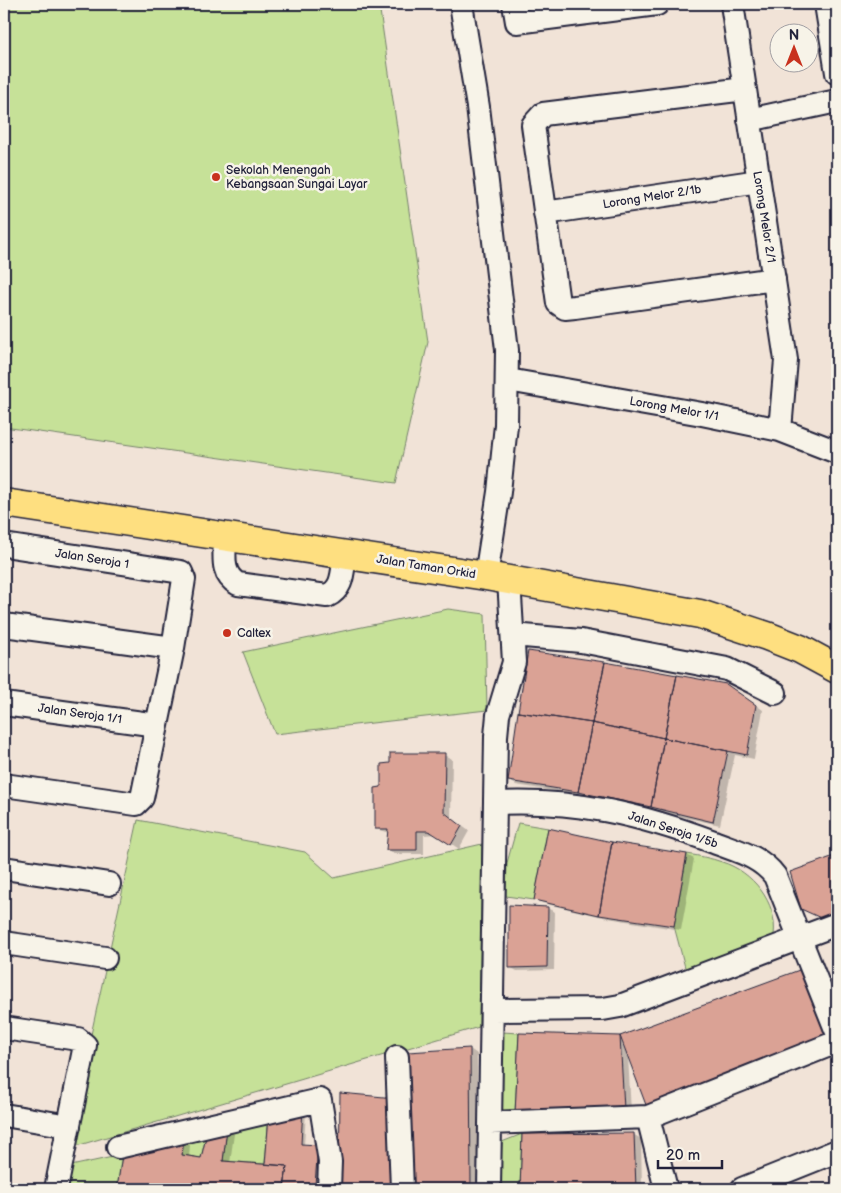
<svg xmlns="http://www.w3.org/2000/svg" width="841" height="1193" font-family="'Balsamiq Sans',sans-serif">
	<style>
		.green { fill: #c6e198; stroke: #74826a }
		.shadow { fill: #0003 }
		.building { fill: #daa295; stroke: #22223b }
		.lines { fill: none; stroke-linecap: round; stroke-linejoin: round }
		.minor-casing { stroke: #22223b; stroke-width: 26 }
		.major-casing { stroke: #22223b; stroke-width: 31 }
		.minor { stroke: #f7f3e8; stroke-width: 22 }
		.major { stroke: #fedf80; stroke-width: 28 }
		.poi-dot { fill: #c8321e; stroke: #f7f3e8; stroke-width: 2 }
		.labels { text-anchor: middle; dominant-baseline: central; stroke-width: 5; stroke-linejoin: round; paint-order: stroke }
		.poi-label { font-size: 12px; fill: #22223b; stroke: #f7f3e8; text-anchor: start }
		.street-label { font-size: 12px; fill: #22223b; stroke: #f7f3e8 }
	</style>
	<rect width="100%" height="100%" fill="#f1e3d7"/>
	<filter id="ink" filterUnits="userSpaceOnUse"><feTurbulence type="fractalNoise" baseFrequency=".02" numOctaves="2"/><feDisplacementMap in="SourceGraphic" scale="10" xChannelSelector="R" yChannelSelector="G"/><feConvolveMatrix kernelMatrix="1 2 1 2 8 2 1 2 1" color-interpolation-filters="sRGB"/></filter>
	<g filter="url(#ink)">
		<path class="green" d="M4 4H379L428 342 396 483 4 427Z
			M448 609 485 614 487 710 275 734 243 652Z
			M138 820 305 852 334 878 482 844 479 1027 66 1149Z
			M518 823 548 828 534 900 506 896 507 863Z
			M687 854C699 856 711 858 722 862 752 871 778 903 774 935L763 942 686 971 674 926Z
			M502 1032 519 1033 515 1113 501 1111Z
			M269 1116 265 1164 223 1161 227 1129Z
			M207 1133 201 1158 182 1155 184 1139Z
			M522 1134 520 1189H499L502 1142Z
			M122 1155 117 1189H66L71 1166Z"/>
		<path class="shadow" d="M734 690 763 710 754 759 735 755 720 825 586 796 516 785 509 780Z
			M444 755 452 759 451 818 469 831 459 849 437 834 424 835V854H395L387 849 389 833 376 829 382 789Z
			M612 843 687 855 694 859 681 930 608 918 543 903 536 899Z
			M837 856V920L792 873Z
			M547 908 555 912 554 970 517 971 510 967Z
			M520 1034 621 1037 836 1041 655 1109 647 1105 628 1055 631 1113Z
			M470 1049 477 1054 478 1189H413Z
			M341 1095 402 1189H340Z
			M306 1110 304 1146 321 1148 318 1187 327 1189H118L123 1156 183 1141 190 1145 189 1157 202 1160 227 1130 234 1134 230 1163 266 1166 271 1117Z
			M633 1134 641 1139 642 1189H521L523 1136Z"/>
		<path class="building" d="M528 651 605 662 592 723 518 712Z
			M605 662 677 675 664 738 592 723Z
			M677 675 726 684 756 705 747 755 664 738Z
			M518 712 592 723 578 792 508 781Z
			M592 723 664 738 651 807 578 792Z
			M664 738 728 751 713 822 651 807Z
			M390 753H445L444 812 462 826 451 845 429 831H417V850H386L388 829H375V788L381 787V764L390 763Z
			M548 828 612 842 599 915 534 900Z
			M612 842 687 854 674 926 599 915Z
			M837 855V914L823 919 801 909 790 872Z
			M509 905 548 907 547 967 509 968Z
			M802 969 829 1037 646 1105 620 1036Z
			M519 1033 620 1036 624 1109 515 1113Z
			M470 1048 471 1189H412L408 1052Z
			M340 1093 395 1098V1189H339Z
			M303 1107 301 1144 318 1145 315 1185 324 1186V1189H284L287 1166 265 1164 269 1116Z
			M227 1129 223 1161 287 1166 284 1189H117L122 1155 184 1139 182 1155 201 1158 207 1133Z
			M634 1133 636 1189H520L522 1134Z"/>
		<g class="lines">
			<g class="minor-casing">
				<path id="minor" d="M461 4 478 107 507 350 506 425 499 492 486 576
					M514 4 517 22 657 4
					M732 4 786 360 780 430
					M826 4 837 73
					M745 89 543 114 533 125 558 303 565 308 575 307 774 279
					M749 120 837 101
					M545 213 759 181
					M508 380 702 414 780 430 837 452
					M225 537C225 555 220 574 238 584L327 596C344 588 342 572 345 555
					M4 545 181 572 184 579 173 648 142 798 136 804 4 785
					M4 625 173 648
					M513 635 581 641 727 669 775 693
					M4 704 157 725
					M495 803C575 799 639 814 714 842 737 851 760 856 775 876L837 1032
					M4 868 109 884
					M4 943 105 958
					M493 1010 603 1009 620 1006 837 924
					M4 1028 78 1039 85 1045 56 1189
					M397 1057 402 1189
					M4 1115 69 1126
					M648 1117 666 1189
					M490 1123 648 1117 837 1042
					M118 1147 320 1100 330 1162 329 1189
					M489 1189 496 736 498 715 514 662 509 580
					M742 1189 837 1151"/>
			</g>
			<g class="major-casing">
				<path id="major" d="M4 503 486 576 700 614 767 636 800 649 837 669"/>
			</g>
			<use href="#minor" class="minor"/>
			<use href="#major" class="major"/>
		</g>
	</g>
	<g class="poi-dot">
		<circle cx="216" cy="177" r="5"/>
		<circle cx="227" cy="633" r="5"/>
	</g>
	<g class="labels">
		<g class="poi-label">
			<text x="226" y="170">Sekolah Menengah<tspan x="226" dy="14">Kebangsaan Sungai Layar</tspan></text>
			<text x="237" y="633">Caltex</text>
		</g>
		<g class="street-label">
			<text transform="translate(652 197) rotate(-9)">Lorong Melor 2/1b</text>
			<text transform="translate(764 217) rotate(81)">Lorong Melor 2/1</text>
			<text transform="translate(674 409) rotate(10)">Lorong Melor 1/1</text>
			<text transform="translate(92 559) rotate(9)">Jalan Seroja 1</text>
			<text transform="translate(426 567) rotate(9)">Jalan Taman Orkid</text>
			<text transform="translate(80 714) rotate(8)">Jalan Seroja 1/1</text>
			<text transform="translate(673 830) rotate(18)">Jalan Seroja 1/5b</text>
		</g>
	</g>
	<rect width="841" height="1193" fill="none" stroke="#f7f3e8" stroke-width="20"/>
	<rect x="10" y="10" width="821" height="1173" fill="none" stroke="#22223b" stroke-width="2" filter="url(#ink)"/>
	<g transform="translate(794 48)"><circle r="24" fill="#f7f3e8" stroke="#a29fa3"/>
	<path d="M0-4L9 19L0 12L-9 19Z" fill="#c8321e"/>
	<text y="-8" font-size="14" font-weight="bold" text-anchor="middle" fill="#22223b">N</text>
	</g>
	<path d="M658 1160v8h64v-8" fill="none" stroke="#22223b" stroke-width="2.5"/>
	<text x="666" y="1160" font-size="15" fill="#22223b" stroke="#f7f3e8" stroke-width="4" paint-order="stroke">20 m</text>
</svg>
